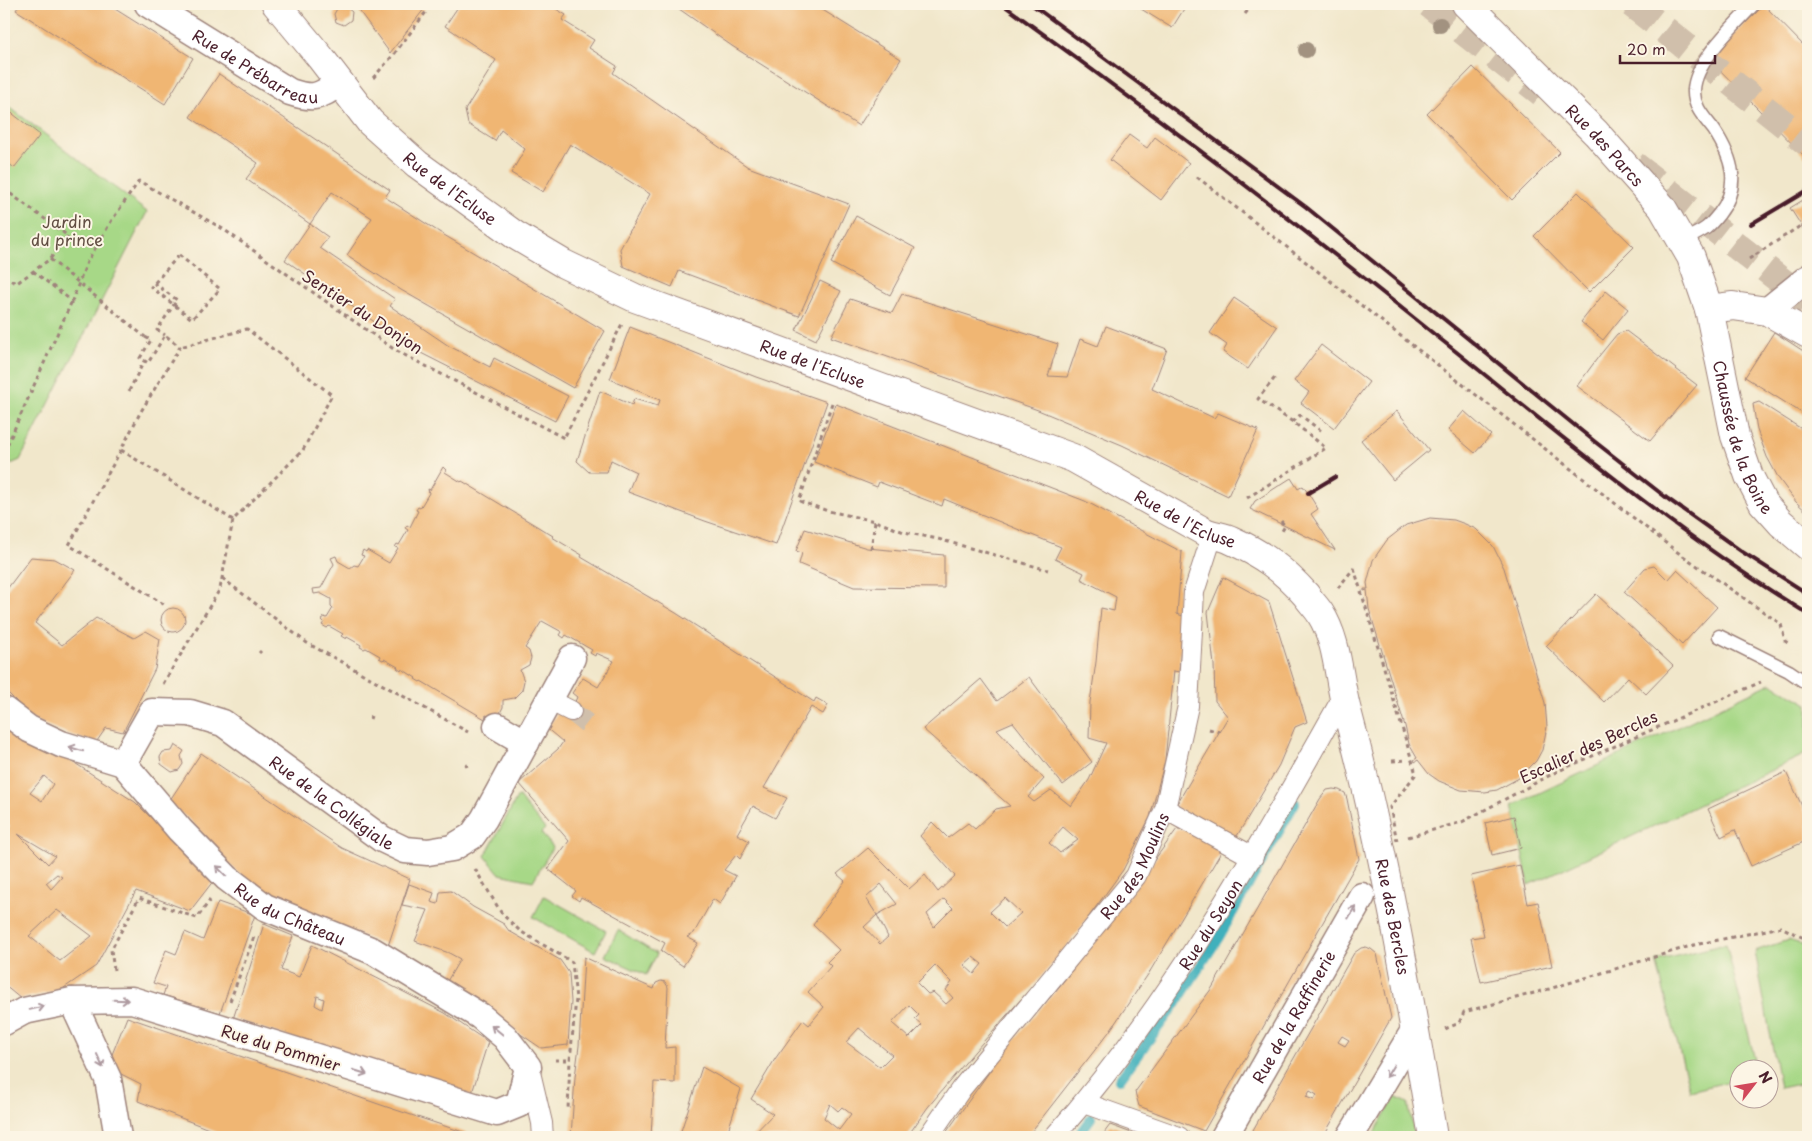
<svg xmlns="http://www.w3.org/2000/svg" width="1812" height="1141" font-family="'Playpen Sans',sans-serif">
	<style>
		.green { fill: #a7d887; stroke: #787c59 }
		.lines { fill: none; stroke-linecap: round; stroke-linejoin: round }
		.stream { stroke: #41b0bc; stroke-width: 10 }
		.building { fill: #f0b673; fill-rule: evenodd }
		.pedestrian-tunnel { stroke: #d0bfab; stroke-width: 20; stroke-dasharray: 20 10; stroke-linecap: butt }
		.motorway-tunnel { stroke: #d0bfab; stroke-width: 28; stroke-dasharray: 28 14; stroke-linecap: butt }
		.service-casing { stroke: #9e837b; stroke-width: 15 }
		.pedestrian-casing { stroke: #9e837b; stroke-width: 22 }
		.minor-casing { stroke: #9e837b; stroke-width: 29 }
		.tertiary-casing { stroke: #9e837b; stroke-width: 30 }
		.secondary-casing { stroke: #9e837b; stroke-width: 30 }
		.path { stroke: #9e837b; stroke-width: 3; stroke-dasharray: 4 4; stroke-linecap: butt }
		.service { stroke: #fff; stroke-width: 12 }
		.pedestrian { stroke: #fff; stroke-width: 20 }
		.minor { stroke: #fff; stroke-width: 26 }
		.tertiary { stroke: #fff; stroke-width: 28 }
		.secondary { stroke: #fff; stroke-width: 28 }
		.rail { stroke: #4a1f2b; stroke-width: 4 }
		.path-bridge { stroke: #9e837b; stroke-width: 3; stroke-dasharray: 4 4; stroke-linecap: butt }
		.tree { fill: #a29280 }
		.oneway { stroke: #ae9aa0 }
		.labels { text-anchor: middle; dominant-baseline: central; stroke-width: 4; stroke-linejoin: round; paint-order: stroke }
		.street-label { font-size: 16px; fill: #4a1f2b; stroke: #fcf5e5 }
		.park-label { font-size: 16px; fill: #614d42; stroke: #fcf5e5 }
	</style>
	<rect width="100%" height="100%" fill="#fcf5e5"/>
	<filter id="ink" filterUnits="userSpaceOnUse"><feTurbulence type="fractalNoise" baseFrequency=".02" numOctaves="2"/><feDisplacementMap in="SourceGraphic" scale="10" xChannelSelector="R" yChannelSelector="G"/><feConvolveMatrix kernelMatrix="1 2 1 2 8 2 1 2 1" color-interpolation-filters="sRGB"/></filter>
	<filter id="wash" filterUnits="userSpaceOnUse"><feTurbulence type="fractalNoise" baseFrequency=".0096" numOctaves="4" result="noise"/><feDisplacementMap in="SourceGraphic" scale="20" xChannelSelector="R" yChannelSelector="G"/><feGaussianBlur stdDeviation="1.12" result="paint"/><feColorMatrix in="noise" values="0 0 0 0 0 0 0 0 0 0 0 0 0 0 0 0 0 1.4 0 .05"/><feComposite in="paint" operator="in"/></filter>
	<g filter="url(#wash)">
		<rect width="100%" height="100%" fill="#f1e7cb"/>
		<path class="green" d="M4 103 147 212 20 460 4 467Z
			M1771 683 1808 704V753L1529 885 1512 806Z
			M518 796 545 829 541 833 553 847 533 881 500 874 485 856Z
			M544 896 606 931 595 952 533 917Z
			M618 930 657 954 646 975 605 956Z
			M1788 940 1808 946V1082L1780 1088 1755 951Z
			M1726 944 1757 1068H1740L1739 1079 1690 1091 1656 961Z
			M1395 1097 1408 1103 1415 1137H1372Z"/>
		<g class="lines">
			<path class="stream" d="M1119 1080 1175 1005 1219 937 1295 803
				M1077 1137 1091 1118"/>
		</g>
		<g id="blocks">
			<path class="building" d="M20 4H107L193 58 165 104 16 10Z
				M354 4H428L390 53Z
				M460 4H548L566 15 562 20 594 40 589 48 617 66 613 73 748 167 849 204 799 316 679 271 672 287 623 266 620 249 650 194 570 144 543 192 511 173 525 149 501 130 495 141 468 124 465 110 496 60 445 26Z
				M672 4H813L901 59 859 126 732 46Z
				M1133 4H1187L1172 28Z
				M1764 5 1808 50V160L1709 59Z
				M338 7H346L352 12 351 20 344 25 336 22 334 14Z
				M1473 67 1560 152 1512 200 1427 114Z
				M219 74 390 190 385 197 439 232 605 331 573 388 401 290 347 255 372 218 332 192 310 224 246 179 258 163 190 117Z
				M4 107 40 135 14 168 4 159Z
				M1129 135 1147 148 1155 137 1189 163 1161 200 1110 160Z
				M1578 192 1634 247 1589 292 1534 236Z
				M1808 197V228L1804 230 1790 208Z
				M856 216 915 248 890 295 831 263Z
				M310 224 328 237 320 248 395 299 390 306 449 346 490 367 494 358 568 396 555 421 415 350 285 260Z
				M820 281 841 291 816 340 796 330Z
				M1606 291 1628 309 1603 340 1581 322Z
				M902 294 1058 344 1048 376 1067 377 1080 339 1098 346 1106 326 1167 349 1152 389 1214 418 1218 413 1258 430 1228 496 1122 445 1038 410 831 337 850 299 892 313Z
				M1234 298 1277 327 1248 369 1223 352 1227 345 1210 333Z
				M630 327 756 377 827 402 776 545 705 521 628 492 636 472 611 460 607 472H589L577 461 600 391 632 405 634 399 658 406 660 400 610 379Z
				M1626 331 1697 385 1650 441 1577 386 1599 356 1617 334Z
				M1774 332 1808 354V417L1745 377Z
				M1321 345 1369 382 1334 428 1301 403 1309 392 1294 381Z
				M1759 402 1808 433V513L1796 502 1779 479 1767 457 1757 430 1753 404Z
				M836 404 1085 501 1182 552 1177 614 1183 616 1179 672 1174 671 1165 760 1150 817 1123 870 1062 953 975 1051 928 1107 907 1137H751L773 1114 751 1099 775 1059 803 1020 809 1025 824 1007 808 992 831 966 827 962 839 950 813 925 845 881 837 874 868 848 909 889 925 875 938 892 955 876 920 836 932 822 948 838 968 823 975 829 996 809 1010 806 923 729 981 679 997 701 1029 677 1092 762 1063 785 1013 722 997 729 1044 779 1028 797 1034 802 1051 790 1071 806 1089 780 1106 743 1089 738 1090 702 1096 662 1101 608 1114 611 1116 597 1081 579 1084 573 1055 559 1061 547 944 499 942 506 879 482 877 487 814 462ZM1063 827 1078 840 1060 853 1049 843ZM881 884 897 904 877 915 866 898ZM1005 898 1021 913 1005 927 990 912ZM944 899 953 908 934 927 927 914ZM877 915 888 937 880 944 864 927ZM973 957 982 964 974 974 964 965ZM935 965 952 982 946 990 953 998 946 1004 933 992 928 994 917 983ZM909 1005 919 1015 915 1019 922 1025 909 1038 892 1023ZM859 1028 892 1055 880 1067 846 1042ZM830 1104 838 1111 842 1107 851 1114 839 1130 824 1118Z
				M1397 411 1429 450 1393 480 1361 440Z
				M1464 411 1491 435 1475 453 1448 430Z
				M443 467 446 470 445 472 461 482 462 481 553 536 552 537 582 555 581 557 676 613 814 702 816 698 828 705 823 714 811 707 764 788 787 798 775 818 753 806 737 834 749 841 740 859 736 855 724 870 736 876 720 904 713 899 694 933 687 937 698 943 683 966 661 951 665 943 581 897 579 901 572 896 576 891 548 869 569 841 519 783 558 749 563 742 545 727 550 724 557 714 571 711 577 697 572 693 583 678 598 687 614 661 596 653 595 656 590 653 592 650 566 635 564 638 560 635 562 632 542 621 525 648 529 651 531 658 529 665 520 670 524 681 522 690 514 698 503 700V707L500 713 489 716 486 715 485 719 421 681 420 682 415 679 416 678 402 669 401 671 397 668 398 667 384 659 383 660 379 658 380 656 366 648 364 649 360 647 361 645 347 637 346 639 341 636 343 634 329 626 327 628 322 625 324 622 322 620 324 617 327 618 333 608 331 606V599L320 593 314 594 313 589 321 588 334 564 331 558 336 556 338 561 350 568 354 565 358 566 364 556 361 555 363 550 366 552 367 550 389 563 398 548 395 547 397 544 399 545 408 530 405 528 407 525 410 527 418 511 416 510 418 507 420 508 429 493 428 489 430 490Z
				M1291 478 1298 489 1303 486 1308 493 1318 509 1311 514 1335 550 1250 509 1255 501Z
				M1430 518 1454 520 1465 524 1476 529 1493 546 1504 568 1545 703 1547 727 1542 750 1536 761 1519 778 1497 790 1485 792 1461 790 1439 781 1429 774 1418 760 1415 762 1414 760 1417 758 1409 744 1405 726 1369 609 1367 590 1364 591V589H1368L1367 583 1373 560 1387 540 1406 525Z
				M805 529 867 548 944 555V588L854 587 799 564 802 553 796 551Z
				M31 557 55 559 75 570 35 623 62 645 96 618 134 638 146 631 160 639 155 669 123 732 106 728 95 744 13 712 18 703 4 689V593Z
				M1654 566 1668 580 1677 570 1717 607 1682 645 1624 592 1645 568Z
				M1223 577 1269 602 1307 722 1295 727 1279 765 1234 841 1175 807 1228 717 1215 701 1214 665 1208 612Z
				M1596 594 1673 666 1646 694 1628 677 1604 702 1546 646Z
				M161 620a12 12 0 1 1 24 0a12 12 0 1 1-24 0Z
				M4 725 70 760 135 802 214 880 190 911 136 891 96 966 61 990 21 999 4 985V835L10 826 4 821ZM44 776 53 784 42 801 30 793ZM18 834 55 856 48 864ZM57 874 62 877 51 889 46 883ZM57 910 92 936 60 961 29 936Z
				M175 745 184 751 181 756 183 764 179 770 172 772 161 764 160 757 163 752 172 751Z
				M201 753 342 848 410 879 388 946 302 912 253 885 225 861 190 820 168 803Z
				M1786 772 1808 819V840L1751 866 1735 830 1721 837 1708 809Z
				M1333 789 1339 790 1345 793 1347 799 1359 859 1204 1131 1139 1106 1135 1092 1212 988 1320 799 1327 790Z
				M1514 816 1521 848 1492 855 1485 823Z
				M1177 829H1187L1217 846 1220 854 1149 973 1109 1032 1027 1137H943L1002 1054 1059 987 1099 936Z
				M1520 865 1528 904 1538 902 1552 966 1481 982 1471 938 1484 936 1471 876Z
				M409 884 434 893 431 902 438 904 440 892 451 891 473 907 504 924 509 931 560 960 569 973 571 1002 568 1045 541 1048 446 983 460 959 449 953 415 941 428 910 402 905Z
				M218 902 255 915 220 1013 163 995 166 987 153 983 166 950 176 954 185 932 203 940Z
				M264 924 293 936 281 970 299 977 312 945 445 1013 488 1042 471 1096 233 1019ZM317 996 324 999 322 1009 315 1005Z
				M1366 947 1371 949 1377 954 1391 1018 1323 1137H1249L1354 953 1361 948ZM1342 1036 1349 1040 1345 1046 1338 1042ZM1310 1091 1317 1095 1314 1100 1306 1097Z
				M584 957 654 989 656 983 661 981 665 982 668 987 665 1048 675 1047V1083L654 1082 651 1137H571L575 1077 579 1046Z
				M127 1017 387 1107 478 1137H229L138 1101 141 1084 107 1067Z
				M702 1067 741 1089 726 1137H679Z
				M1110 1125 1142 1137H1101Z"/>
		</g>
	</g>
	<g filter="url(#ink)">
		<use href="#blocks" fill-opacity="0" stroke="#9e837b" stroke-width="1"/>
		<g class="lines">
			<path class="pedestrian-tunnel" d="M571 711 593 728"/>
			<path class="motorway-tunnel" d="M1429 4 1542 93
				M1632 4 1808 143
				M1634 165 1808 302"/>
			<g class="service-casing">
				<path id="service" d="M1682 241C1690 237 1699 233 1706 228 1711 224 1715 219 1719 214 1741 186 1733 159 1714 130 1705 118 1693 107 1694 90 1695 61 1735 25 1754 4
					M1719 636 1789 671 1808 684"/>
			</g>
			<g class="pedestrian-casing">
				<g id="pedestrian">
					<path d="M549 700 571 711"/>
					<path d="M1165 809 1253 857"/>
					<path d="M529 1068 542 1123 543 1137"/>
					<path d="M1084 1103 1179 1137"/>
					<path id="s1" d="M928 1137 961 1089 1136 876 1165 809 1188 706 1194 592 1212 536"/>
					<path id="s2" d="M1054 1137C1171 1004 1257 850 1343 697"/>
				</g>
			</g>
			<g class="minor-casing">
				<g id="minor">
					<path id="s3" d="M148 4 290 92C314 100 318 97 340 83"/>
					<path d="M1767 311 1808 278"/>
					<path id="s4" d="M4 710 29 729 61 744 123 763 180 830 227 878 265 907 373 951 480 1016 505 1037 528 1067 519 1104 497 1113 132 1000 72 1001 24 1011 4 1022"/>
					<path d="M497 726 526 743"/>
					<path id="s5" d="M123 763 152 712 190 713 223 723 382 839 405 850 428 852 452 848 472 836 484 819 572 658"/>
					<path d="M72 1001 108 1079 118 1137"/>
					<path id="s6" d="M1224 1137 1362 896"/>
					<path d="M1350 1137 1415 1029"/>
				</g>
			</g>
			<g class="tertiary-casing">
				<g id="tertiary">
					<path id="s7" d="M276 4 320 57 370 122 417 164 515 235 564 264 635 298 1073 458 1205 532C1214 536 1223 536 1231 540 1262 554 1283 569 1306 595 1310 601 1316 607 1320 613 1338 641 1338 676 1346 707 1384 848 1409 993 1433 1137"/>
				</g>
			</g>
			<g class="secondary-casing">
				<g id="secondary">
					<path id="s8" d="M1466 4 1596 133 1662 207 1691 257 1709 309 1735 436 1749 476 1763 503 1781 523 1808 546"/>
					<path d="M1709 309 1733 306 1767 311 1808 334"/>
				</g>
			</g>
			<path class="path" d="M1245 14 1253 4
				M373 78 395 53 432 4
				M1197 177 1676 551 1781 624 1785 641 1788 643
				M4 189 68 236 50 259 17 283 4 278
				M179 255 220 289 192 319 151 287Z
				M1749 259 1808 221
				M33 271 72 301 87 262 112 220 139 181 223 229 395 350 564 438 622 324
				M154 283 177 300 157 330 165 335
				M145 337 151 340 140 358 148 363 165 335 180 347 140 413 121 450 233 520
				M129 391 144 361
				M832 403 799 501 828 511 875 521 904 532 938 539 1048 570
				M1293 422 1300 415 1324 433
				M121 450 69 545 165 605
				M4 452 72 301
				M1247 498 1326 448 1293 422 1258 399 1277 375
				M1281 521 1285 526 1282 531
				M871 549 875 521
				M222 578 307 643 468 732
				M1338 588 1354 568
				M259 653 261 651
				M163 684 220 589 233 520 303 450 332 395 247 329 180 347
				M370 719 371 716
				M1209 729 1219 732
				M1392 761 1406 760
				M466 764 467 767
				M1408 837 1462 822 1556 772 1761 682
				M475 869 502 914 520 931 572 962 576 999 570 1060 568 1110
				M114 970 111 950 139 898 197 918 210 900
				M230 1001 255 934
				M1445 1029 1459 1023 1464 1012 1549 989 1694 945 1781 927 1808 940
				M555 1060H570
				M1799 1137 1808 1132"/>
			<use href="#service" class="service"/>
			<use href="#pedestrian" class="pedestrian"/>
			<use href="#minor" class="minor"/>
			<use href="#tertiary" class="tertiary"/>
			<use href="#secondary" class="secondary"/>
			<path class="rail" d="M1002 4C1149 110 1293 220 1434 334 1556 431 1674 533 1808 614
				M1031 4 1306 207 1594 441 1668 499 1741 551 1808 594
				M1751 224 1808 190
				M1308 493 1335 477"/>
			<path class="path-bridge" d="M50 259 145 337
				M1354 568 1416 774 1390 807 1397 841"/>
		</g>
		<g class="tree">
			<circle cx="1440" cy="25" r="8"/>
			<circle cx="1306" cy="50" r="8"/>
		</g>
		<defs><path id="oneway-shaft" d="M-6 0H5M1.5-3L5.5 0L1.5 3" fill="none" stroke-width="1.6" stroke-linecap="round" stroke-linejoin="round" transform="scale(1.25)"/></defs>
		<g class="oneway">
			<use href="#oneway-shaft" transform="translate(76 749) rotate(-163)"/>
			<use href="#oneway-shaft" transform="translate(221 871) rotate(-135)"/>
			<use href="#oneway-shaft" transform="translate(1352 912) rotate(-60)"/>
			<use href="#oneway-shaft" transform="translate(121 1000) rotate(2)"/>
			<use href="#oneway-shaft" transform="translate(37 1008) rotate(-13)"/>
			<use href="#oneway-shaft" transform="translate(497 1030) rotate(-141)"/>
			<use href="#oneway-shaft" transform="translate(100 1061) rotate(66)"/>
			<use href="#oneway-shaft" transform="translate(1390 1071) rotate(121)"/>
			<use href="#oneway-shaft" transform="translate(360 1072) rotate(17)"/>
		</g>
	</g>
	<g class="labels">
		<g class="street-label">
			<text stroke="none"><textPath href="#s3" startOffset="125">Rue de Prébarreau</textPath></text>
			<text stroke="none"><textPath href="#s8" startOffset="198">Rue des Parcs</textPath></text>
			<text stroke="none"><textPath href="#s7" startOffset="255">Rue de l'Ecluse</textPath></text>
			<text transform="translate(363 311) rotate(33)">Sentier du Donjon</text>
			<text stroke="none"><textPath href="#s7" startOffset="660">Rue de l'Ecluse</textPath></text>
			<text stroke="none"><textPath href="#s8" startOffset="528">Chaussée de la Boine</textPath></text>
			<text stroke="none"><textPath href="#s7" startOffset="1065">Rue de l'Ecluse</textPath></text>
			<text transform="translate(1588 746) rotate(-25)">Escalier des Bercles</text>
			<text stroke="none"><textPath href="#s5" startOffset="266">Rue de la Collégiale</textPath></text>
			<text stroke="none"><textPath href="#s1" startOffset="342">Rue des Moulins</textPath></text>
			<text stroke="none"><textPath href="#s4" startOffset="360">Rue du Château</textPath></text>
			<text stroke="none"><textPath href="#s7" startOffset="1545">Rue des Bercles</textPath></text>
			<text stroke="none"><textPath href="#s2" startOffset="264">Rue du Seyon</textPath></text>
			<text stroke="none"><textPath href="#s6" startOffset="139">Rue de la Raffinerie</textPath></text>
			<text transform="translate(281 1047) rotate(17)">Rue du Pommier</text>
		</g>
		<g class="park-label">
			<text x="67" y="221">Jardin<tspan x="67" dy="18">du prince</tspan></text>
		</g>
	</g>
	<rect width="1812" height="1141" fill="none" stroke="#fcf5e5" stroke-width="20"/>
	<g transform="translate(1754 1084) rotate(59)"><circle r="24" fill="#fcf5e5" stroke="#b59f9b"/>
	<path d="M0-4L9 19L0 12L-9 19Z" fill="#d1495b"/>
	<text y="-8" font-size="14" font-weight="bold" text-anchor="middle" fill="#4a1f2b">N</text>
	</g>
	<path d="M1620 55v8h95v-8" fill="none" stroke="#4a1f2b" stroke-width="2.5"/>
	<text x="1627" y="55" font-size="15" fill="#4a1f2b" stroke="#fcf5e5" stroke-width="4" paint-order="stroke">20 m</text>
</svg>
